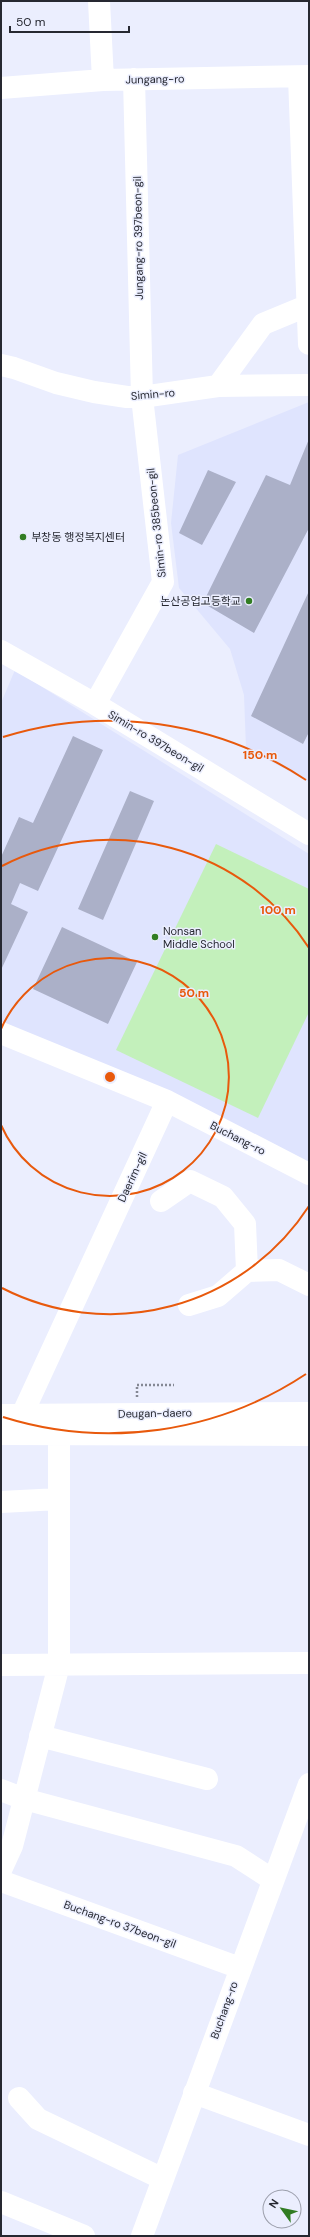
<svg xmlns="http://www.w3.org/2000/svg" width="310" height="2237" font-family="'DM Sans','Noto Sans KR',sans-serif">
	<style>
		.built { fill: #dfe4fe }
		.green { fill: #c3f0bb }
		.building { fill: #abb0c8 }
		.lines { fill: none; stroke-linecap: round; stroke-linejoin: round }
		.path { stroke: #858894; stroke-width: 2.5; stroke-dasharray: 2 2; stroke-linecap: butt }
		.minor { stroke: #fff; stroke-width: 22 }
		.ring { fill: none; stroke: #e8590c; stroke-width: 2 }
		.poi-dot { fill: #327d23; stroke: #ebeefe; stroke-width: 1.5 }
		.labels { text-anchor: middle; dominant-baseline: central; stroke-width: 3; stroke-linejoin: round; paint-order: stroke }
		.street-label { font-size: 11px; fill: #262831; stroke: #ebeefe }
		.poi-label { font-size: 11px; fill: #262831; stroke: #ebeefe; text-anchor: start }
		.centre { fill: #e8590c; stroke: #ebeefe; stroke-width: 2 }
		.ring-label { font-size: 12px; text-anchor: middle; font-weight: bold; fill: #e8590c; stroke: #ebeefe; stroke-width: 3; stroke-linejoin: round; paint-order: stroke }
	</style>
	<rect width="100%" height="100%" fill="#ebeefe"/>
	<path class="built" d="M309 402V782L246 748 244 695 230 649 179 588 171 523 178 455Z
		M15 670 309 854 308 1164 1 1021V703Z"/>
	<path class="green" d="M216 844 309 889V1012L258 1118 116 1050Z"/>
	<path class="building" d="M309 439V528L254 633 203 603 266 475 290 485Z
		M208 470 236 482 202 545 179 533Z
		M309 591V732L303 744 251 716Z
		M73 736 103 750 38 891 20 883 11 904 28 912 1 970V857L19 817 33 823Z
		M130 791 154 801 103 920 78 909Z
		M62 927 137 962 108 1024 33 989Z"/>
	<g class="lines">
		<path class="path" d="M137 1397V1385H174"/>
		<path class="minor" d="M99 1 103 80
			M299 77 309 344
			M1 88 103 80 309 76
			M1 365 14 368 56 383 94 392 127 397H142L218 386 309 385
			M218 386 263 324 309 305
			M1 651 95 704 309 834
			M95 704 163 582 142 397 134 79
			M1 1033 167 1101 309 1174
			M161 1201 190 1181 223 1197 245 1224 247 1271 279 1270 309 1285
			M189 1305 218 1296 247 1271
			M1 1415 309 1413
			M22 1415 167 1101
			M1 1434 309 1435
			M1 1502 59 1499
			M1 1665 309 1663
			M40 1736 207 1779
			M1 1790 24 1799 236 1856 273 1880
			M1 1870 12 1846 59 1665V1434
			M1 1881 240 1968
			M194 2093 309 2135
			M19 2098 38 2119 163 2179
			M1 2202 84 2236
			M142 2236 309 1784"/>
	</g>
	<g class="ring">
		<path d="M1 1029A119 119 0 1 1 1 1125"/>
		<path d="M309 1206A237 237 0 0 1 2 1288M2 866A237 237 0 0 1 309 948"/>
		<path d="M306 1374A356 356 0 0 1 3 1417M3 737A356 356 0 0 1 306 780"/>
	</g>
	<g class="poi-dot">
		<circle cx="23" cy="537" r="4"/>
		<circle cx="249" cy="601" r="4"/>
		<circle cx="155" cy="937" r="4"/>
	</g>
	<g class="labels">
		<g class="street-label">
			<text transform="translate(155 79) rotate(-1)">Jungang-ro</text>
			<text transform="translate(138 238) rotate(-91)">Jungang-ro 397beon-gil</text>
			<text transform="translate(153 394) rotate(-5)">Simin-ro</text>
			<text transform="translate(156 523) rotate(-96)">Simin-ro 385beon-gil</text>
			<text transform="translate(156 741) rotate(31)">Simin-ro 397beon-gil</text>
			<text transform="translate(238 1138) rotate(27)">Buchang-ro</text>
			<text transform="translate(132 1177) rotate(-65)">Daerim-gil</text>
			<text transform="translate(155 1413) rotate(-1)">Deugan-daero</text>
			<text transform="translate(120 1924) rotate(20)">Buchang-ro 37beon-gil</text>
			<text transform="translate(224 2010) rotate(-70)">Buchang-ro</text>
		</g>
		<g class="poi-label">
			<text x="31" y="537">부창동 행정복지센터</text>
			<text x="241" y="601" text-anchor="end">논산공업고등학교</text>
			<text x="163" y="931">Nonsan<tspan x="163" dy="13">Middle School</tspan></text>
		</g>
	</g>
	<circle cx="110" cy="1077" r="6" class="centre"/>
	<g class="ring-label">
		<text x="260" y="759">150 m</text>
		<text x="278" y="914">100 m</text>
		<text x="194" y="997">50 m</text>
	</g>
	<rect width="310" height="2237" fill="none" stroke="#262831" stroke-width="4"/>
	<g transform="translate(282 2209) rotate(303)"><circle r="19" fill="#ebeefe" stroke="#9c9fac"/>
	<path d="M0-3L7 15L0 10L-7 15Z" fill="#327d23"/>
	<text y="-6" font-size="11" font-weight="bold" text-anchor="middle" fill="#262831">N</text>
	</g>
	<path d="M10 26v6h119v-6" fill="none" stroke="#262831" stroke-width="2"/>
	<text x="16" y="26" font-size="12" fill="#262831" stroke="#ebeefe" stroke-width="3" paint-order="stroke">50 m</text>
</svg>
